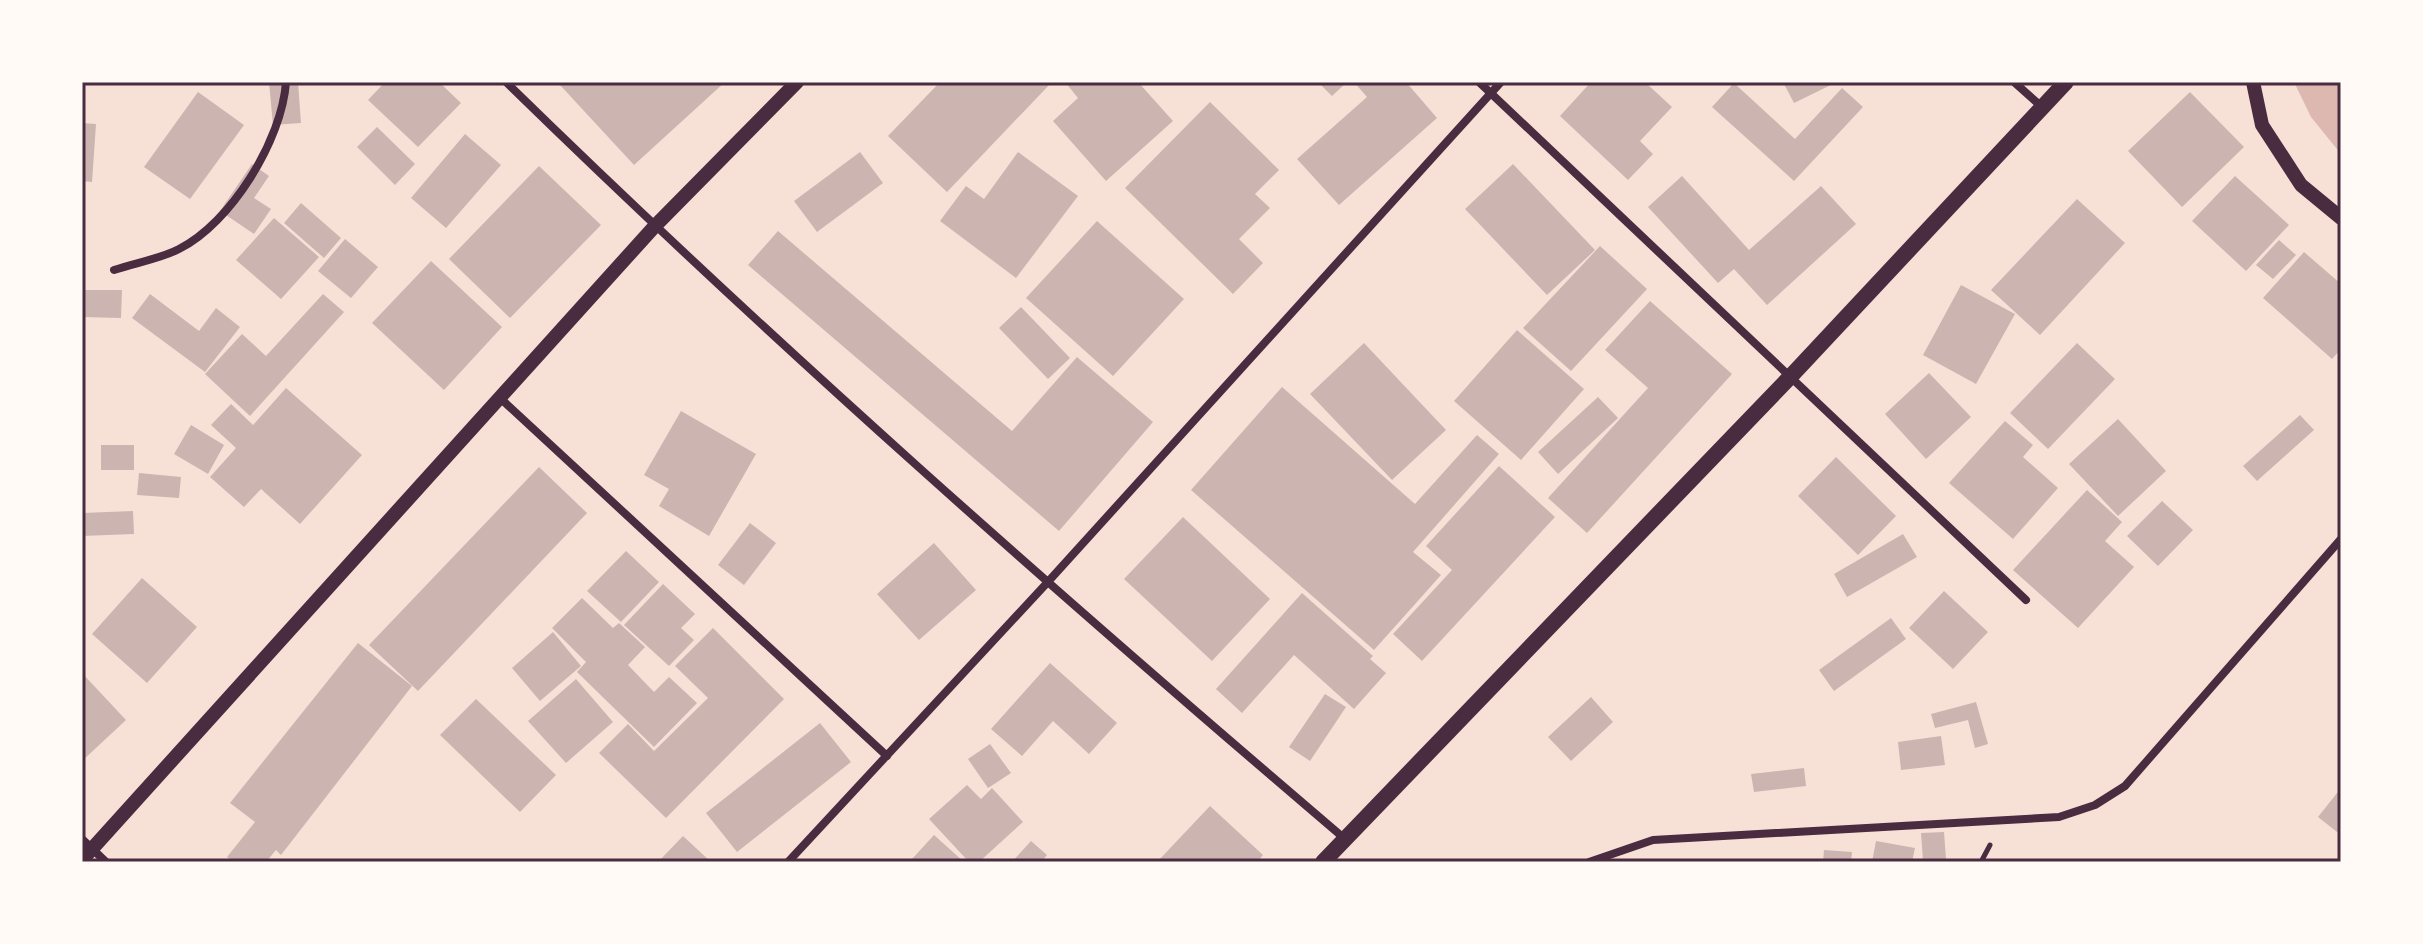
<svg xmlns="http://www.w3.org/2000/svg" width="2423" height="944" font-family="Rubik,sans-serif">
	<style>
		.water { fill: #dcb8b0 }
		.building { fill: #ccb4b1 }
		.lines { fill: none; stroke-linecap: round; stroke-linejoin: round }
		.path { stroke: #4a2c40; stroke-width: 5 }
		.minor { stroke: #4a2c40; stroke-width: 8 }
		.tertiary { stroke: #4a2c40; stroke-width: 14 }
		.secondary { stroke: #4a2c40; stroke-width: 16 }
		.neatline { fill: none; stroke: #4a2c40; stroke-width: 3 }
	</style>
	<rect width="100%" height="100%" fill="#f7e1d7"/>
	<path class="water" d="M2294 82H2341V154L2311 117Z"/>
	<path class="building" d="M269 82H298L301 123 273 125Z
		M385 82H439L461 103 418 147 368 100Z
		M564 82H725L634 165 560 85Z
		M940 82H1052L947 192 888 136Z
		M1065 82H1138L1173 121 1106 181 1053 121 1078 98Z
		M1318 82H1347L1332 96Z
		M1354 82H1406L1437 118 1339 205 1297 159 1367 97Z
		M1591 82H1645L1672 107 1640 141 1653 154 1628 180 1560 116Z
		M1783 82H1837L1794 103Z
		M1734 83 1795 139 1842 88 1863 107 1794 181 1712 107Z
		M198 92 244 125 190 199 144 167Z
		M2190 92 2244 147 2182 207 2128 151Z
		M1210 102 1279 170 1255 194 1270 208 1239 239 1263 263 1233 294 1125 188Z
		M82 123 96 124 92 182 82 181Z
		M377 127 415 164 395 185 357 147Z
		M465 134 501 165 446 228 411 198Z
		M860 152 883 183 817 232 794 201Z
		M1018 152 1078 196 1016 278 940 221 966 186 984 199Z
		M252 164 269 176 254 198 271 209 254 234 220 211Z
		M1513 164 1595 250 1547 295 1465 209Z
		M539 166 601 225 510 318 449 259Z
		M1682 176 1749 250 1821 186 1856 224 1767 305 1734 269 1718 283 1648 207Z
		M2235 176 2289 225 2246 271 2192 221Z
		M2077 199 2125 243 2040 335 1991 290Z
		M301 203 341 238 324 258 284 223Z
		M274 218 319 257 281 299 236 260Z
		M1097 221 1184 299 1113 376 1026 298Z
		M778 231 1012 431 1077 357 1153 422 1059 531 748 265Z
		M345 239 378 267 351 298 318 271Z
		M2279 240 2296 255 2273 279 2256 265Z
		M1600 246 1647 289 1571 371 1523 328Z
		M2304 252 2341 284V349L2332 359 2263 298Z
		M431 261 502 327 444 390 372 323Z
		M1961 285 2015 314 1976 384 1923 355Z
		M82 290H122L121 318 82 317Z
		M150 294 199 331 216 308 240 327 205 372 132 318Z
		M323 294 344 312 250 416 205 374 242 334 266 356Z
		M1650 301 1732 374 1587 533 1548 498 1648 388 1605 350Z
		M1021 307 1070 358 1048 379 999 328Z
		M1517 330 1584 389 1521 460 1454 401Z
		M1364 343 1446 430 1392 480 1310 394Z
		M2077 343 2115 379 2048 449 2010 413Z
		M1929 373 1971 417 1926 459 1885 414Z
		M1282 387 1415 504 1477 435 1499 454 1413 552 1441 575 1374 650 1191 490Z
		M286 388 362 455 300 524 261 489 244 507 210 477 236 448 211 425 231 404 253 425Z
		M1598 397 1618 418 1558 474 1538 452Z
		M681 411 756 454 709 536 659 506 669 489 644 475Z
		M2300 415 2314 430 2257 481 2243 466Z
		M2118 419 2166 471 2118 516 2069 464Z
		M2005 421 2033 445 2023 457 2058 488 2013 539 1949 483Z
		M191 425 224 445 208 474 174 454Z
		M101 445H134V470H101Z
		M1836 457 1896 516 1858 555 1798 496Z
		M1499 466 1555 517 1422 661 1393 634 1452 570 1426 546Z
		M539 467 587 513 418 691 369 645Z
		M139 473 181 477 179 498 137 495Z
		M2087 490 2122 522 2105 541 2134 567 2078 628 2013 570Z
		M2162 501 2193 530 2158 566 2127 536Z
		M133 511 134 534 82 536V513Z
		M1183 517 1270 599 1212 661 1124 579Z
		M750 523 776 543 744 585 718 565Z
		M1903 534 1917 557 1847 597 1834 574Z
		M934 543 976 590 919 640 877 594Z
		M626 551 659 582 621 622 587 591Z
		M142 578 197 627 147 683 92 634Z
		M663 584 695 614 681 628 694 640 669 666 624 625Z
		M1944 591 1988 632 1953 669 1909 628Z
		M1302 593 1373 656 1370 659 1386 673 1354 709 1294 655 1242 713 1216 689Z
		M582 598 613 628 619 623 645 647 628 665 654 692 669 677 697 703 654 747 577 672 586 662 552 628Z
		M1891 618 1906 639 1834 691 1819 670Z
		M713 628 784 699 666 818 599 753 628 724 654 751 708 698 675 666Z
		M553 632 581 666 540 701 512 668Z
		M358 643 412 686 281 855 276 850 266 862H234L227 857 255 822 230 803Z
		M1050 663 1117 723 1089 754 1053 721 1022 756 991 729Z
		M82 673 126 720 82 761Z
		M576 679 613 722 566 763 528 721Z
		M1325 694 1346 707 1310 761 1289 747Z
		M1591 697 1613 722 1571 761 1548 737Z
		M476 699 556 775 520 812 440 735Z
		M1976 702 1988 744 1975 748 1968 720 1935 728 1931 714Z
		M820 723 851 762 737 852 706 813Z
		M1941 736 1945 765 1901 770 1898 742Z
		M990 744 1011 773 988 788 968 759Z
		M1804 768 1806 786 1754 792 1751 774Z
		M967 785 981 799 992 788 1023 822 979 862H969L929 819Z
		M2341 788V835L2318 817Z
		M1210 806 1263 855 1257 862H1157Z
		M1944 832 1946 859 1923 861 1921 833Z
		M934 835 964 862 912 859Z
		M683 836 711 862H658Z
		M1031 841 1047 855 1041 862H1012Z
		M1876 841 1915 848 1912 862H1872Z
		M1824 850 1852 852 1851 862H1823Z"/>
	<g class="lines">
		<path class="path" d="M1981 862 1990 845"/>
		<path class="minor" d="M506 82C776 346 1058 594 1345 839
			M1479 82 2026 600
			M2014 82 2042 107
			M114 270C134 263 160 259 179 249 231 223 282 140 286 82
			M499 397 887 756
			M82 839 106 862
			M788 862 1046 584 1501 82
			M1589 862 1653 840 2059 817 2095 805 2125 786 2341 539"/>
		<path class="tertiary" d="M2253 82 2262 125 2301 185 2341 218
			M82 860 654 227 797 82"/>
		<path class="secondary" d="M1323 862 1791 376 2066 82"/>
	</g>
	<rect width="2423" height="944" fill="none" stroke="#fffaf5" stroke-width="168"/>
	<rect x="84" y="84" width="2255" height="776" class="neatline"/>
</svg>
